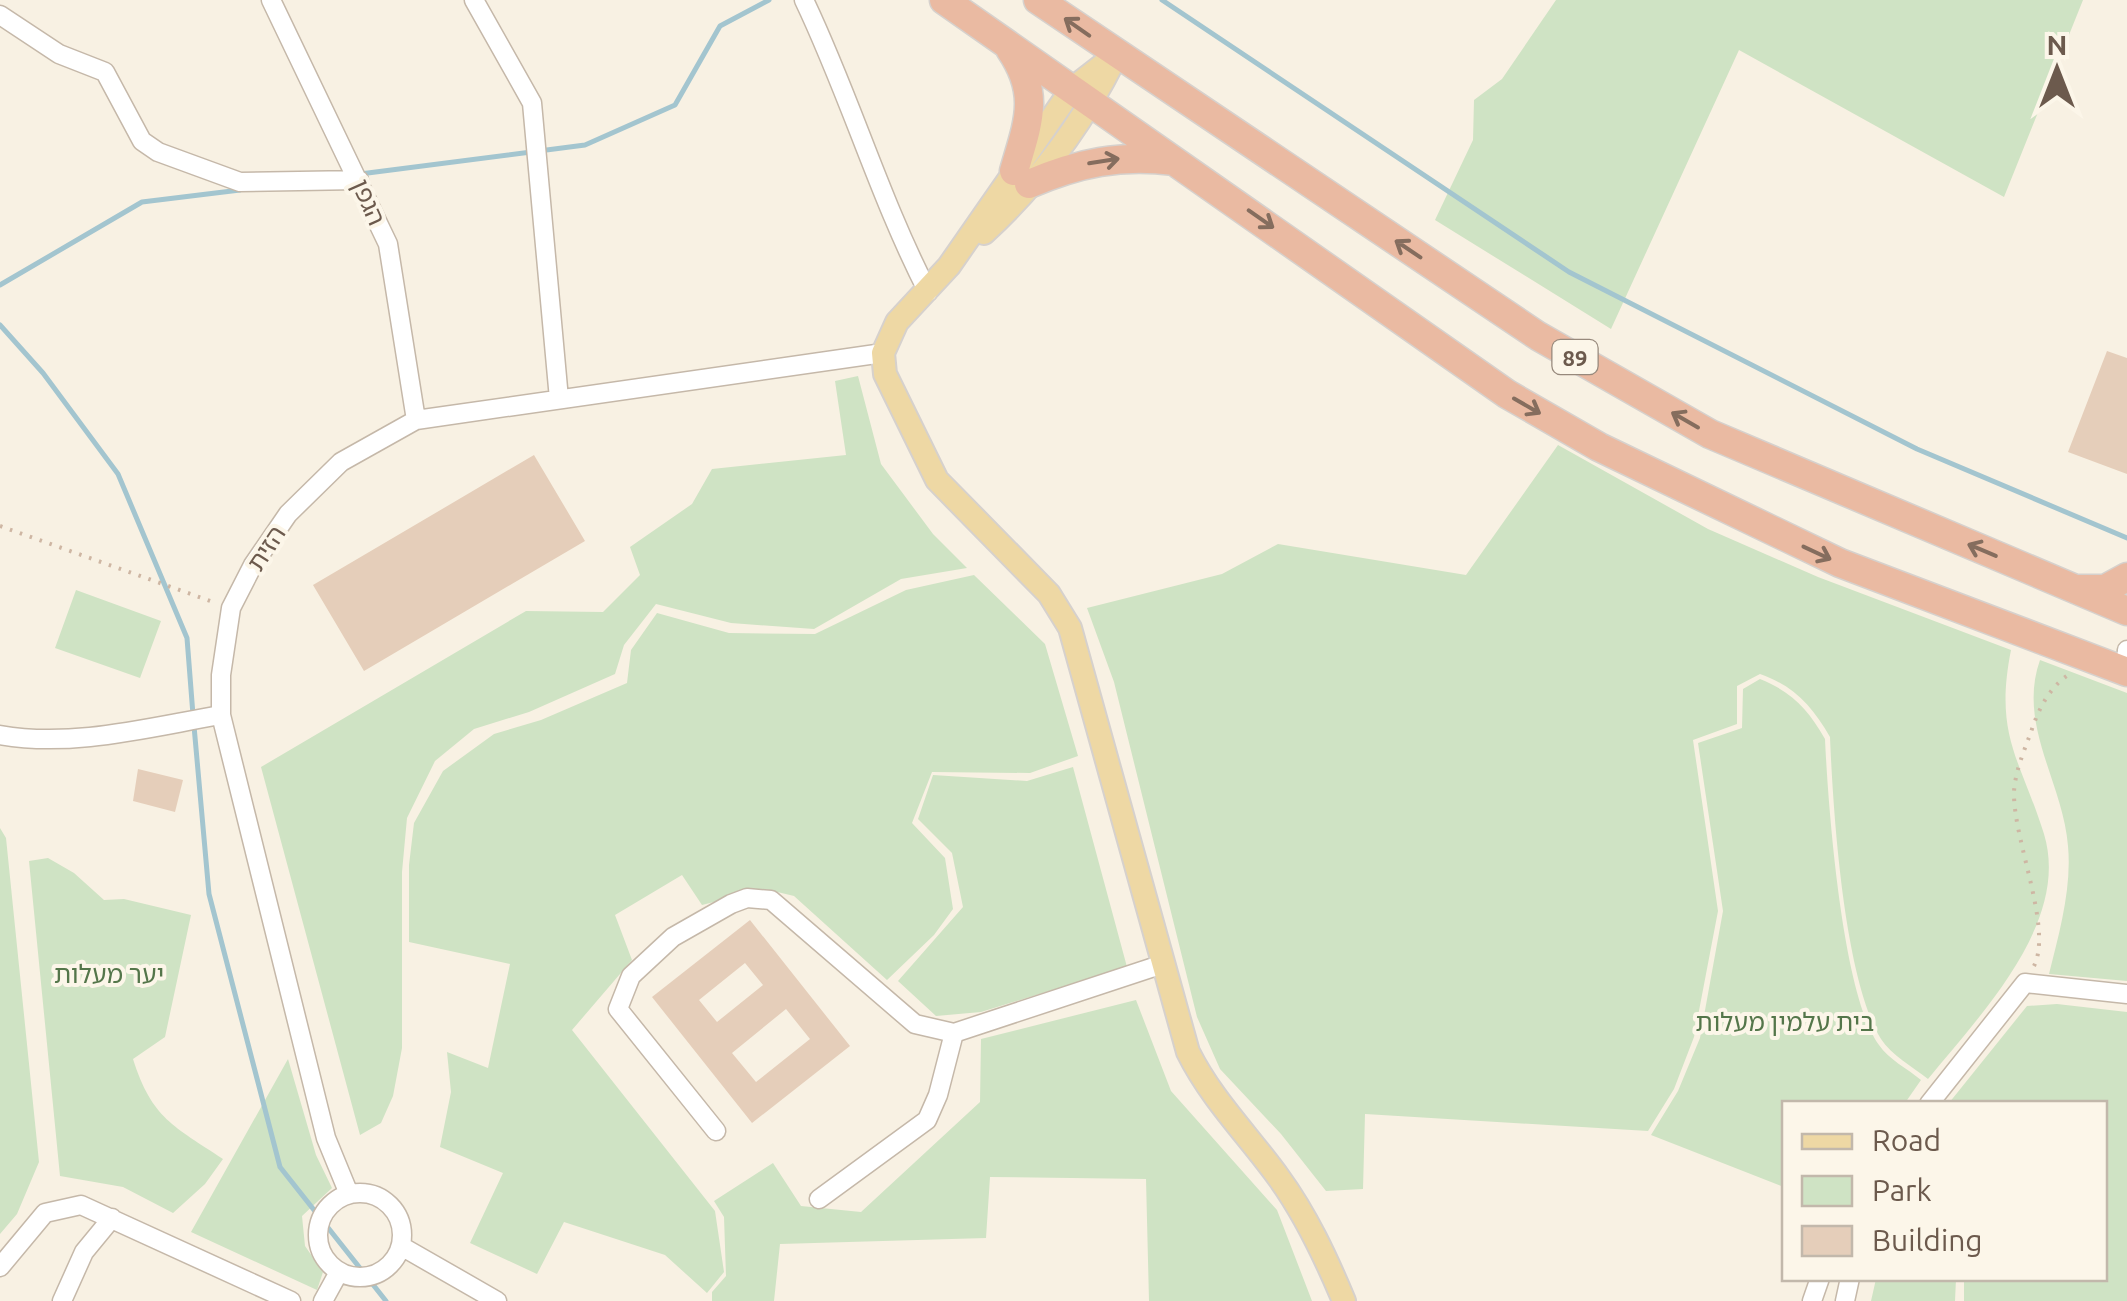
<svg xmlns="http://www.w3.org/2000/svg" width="2127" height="1301" font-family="Ubuntu,'Noto Sans Hebrew',sans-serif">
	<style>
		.green { fill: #cfe3c4 }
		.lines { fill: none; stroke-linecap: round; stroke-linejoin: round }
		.stream { stroke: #a3c5cf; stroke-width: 5 }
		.building { fill: #e5ceba; fill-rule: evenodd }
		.minor-casing { stroke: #c5b8a9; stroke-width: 21 }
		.major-casing { stroke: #d6d1cd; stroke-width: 26 }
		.highway-casing { stroke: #d6d1cd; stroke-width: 31 }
		.path { stroke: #ceb6a3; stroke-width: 4; stroke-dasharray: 2.5 8; stroke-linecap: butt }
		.minor { stroke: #fff; stroke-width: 18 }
		.major { stroke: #eed8a4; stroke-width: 22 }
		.highway { stroke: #eabaa2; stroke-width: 28 }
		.oneway { stroke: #856d5e }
		.labels { text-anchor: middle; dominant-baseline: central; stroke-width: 8; stroke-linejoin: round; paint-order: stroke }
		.shield { fill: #fcf6e9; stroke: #97897c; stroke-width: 2.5 }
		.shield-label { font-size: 22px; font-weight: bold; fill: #6c5a4d }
		.street-label { font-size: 25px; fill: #6c5a4d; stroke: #fcf6e9 }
		.park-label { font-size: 25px; fill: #54764a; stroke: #fcf6e9 }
	</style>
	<rect width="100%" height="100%" fill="#f8f1e3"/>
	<path class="green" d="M1556 0H2083L2004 197 1739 50 1611 329 1435 220 1473 140 1474 100 1502 79Z
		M858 376 881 464 933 534 967 568 901 579 814 629 731 623 656 604 624 645 615 674 529 712 474 729 435 761 407 818 402 872V1048L393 1096 381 1123 360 1135 261 767 526 611 603 612 640 575 630 547 692 504 712 469 846 455 835 381Z
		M1558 445 1708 529 1818 577 2011 650C1994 736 2020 758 2044 834 2071 923 1979 1016 1928 1079 1913 1067 1891 1055 1881 1039 1844 978 1833 811 1830 737 1812 706 1794 686 1760 674L1737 686V724L1693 740 1718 911 1694 1037 1674 1089 1648 1131 1365 1114 1363 1189 1326 1191 1281 1134 1220 1069 1197 1017 1114 682 1087 608 1222 574 1278 544 1466 575Z
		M974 575 1045 644 1078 756 1030 773 932 772 912 823 945 858 953 909 934 935 887 980 794 896 765 889 702 905 682 875 615 915 632 960 572 1030 715 1211 724 1272 707 1293 665 1255 564 1222 537 1274 470 1243 503 1173 440 1147 451 1092 447 1052 488 1068 510 964 409 942V865L414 823 443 771 494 734 541 720 627 683 631 650 657 613 729 633 815 634 906 590Z
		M76 590 161 621 140 678 55 648Z
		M2040 660 2127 693V981L2049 974C2059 934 2072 888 2068 846 2063 782 2017 725 2040 660Z
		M1760 679C1792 692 1808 709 1825 739 1828 805 1842 995 1879 1045 1888 1059 1908 1069 1921 1080L1905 1103 1784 1104V1187L1651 1135 1678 1091 1700 1038 1723 911 1698 743 1742 728 1743 689Z
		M1073 767 1127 967 981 1012 936 1016 898 981 963 907 952 853 918 819 933 775 1027 781Z
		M0 828 6 838 39 1162 17 1214 0 1234Z
		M48 858 74 873 104 900 124 899 191 915 165 1037 133 1059C152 1119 174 1126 223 1159L205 1184 173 1213 123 1187 60 1176 29 861Z
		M1136 1000 1171 1091 1277 1210 1312 1301H1149L1146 1179 990 1177 986 1238 780 1244 774 1301H712V1292L726 1276 724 1217 714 1201 773 1163 801 1206 861 1212 980 1102 981 1039Z
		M2057 1004 2127 1012V1301H1964V1279L2104 1278V1104L1949 1103 2027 1006Z
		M288 1059 316 1155 332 1188 302 1216 305 1246 323 1272 317 1290 191 1232Z
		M1876 1279H1956L1955 1301H1871Z"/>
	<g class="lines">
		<path class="stream" d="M1162 0 1569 272 1917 449 2127 538
			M360 174 585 145 675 105 720 26 769 0
			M0 285 142 202 240 190
			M0 325 43 373 118 474 187 638 193 715
			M194 726 209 894 280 1167 386 1301"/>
	</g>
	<path class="building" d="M2107 351 2127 358V474L2068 452Z
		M534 455 585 541 364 671 313 585Z
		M138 769 183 780 175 812 133 801Z
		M750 920 850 1046 752 1123 652 997ZM745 963 763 985 717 1022 699 1000ZM786 1009 810 1039 756 1082 732 1053Z"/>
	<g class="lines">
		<g class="minor-casing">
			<path id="minor" d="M271 0 388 244 416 420
				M474 0 532 103 559 399
				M804 0C850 96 879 197 928 292
				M0 15 59 54 105 72 142 141 158 152 240 182 359 180
				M2125 671 2127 650
				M0 735C73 748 150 727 221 715
				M1929 1104 2025 983 2127 994
				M716 1131 618 1009 631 976 673 937 731 904 747 898 771 900 915 1024 954 1033 1160 965
				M318 1235a42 42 0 1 1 84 0a42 42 0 1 1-84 0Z
				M349 1194 326 1138 221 715V675L231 608 253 565 288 514 341 462 416 420 883 353
				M819 1199 927 1120 938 1095 954 1033
				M401 1246 497 1301
				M0 1267 45 1213 81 1205 291 1301
				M62 1301 84 1252 112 1218
				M323 1301 339 1272
				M1812 1301 1820 1278
				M1845 1301 1850 1278"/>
		</g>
		<g class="major-casing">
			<path id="major" d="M1117 54 1072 89 949 266 897 322 883 353 885 374 937 480 1049 594 1070 628 1188 1052C1212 1100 1248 1135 1279 1178 1306 1215 1326 1258 1344 1301
				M984 233C1037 184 1082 124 1114 60"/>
		</g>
		<g class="highway-casing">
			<path id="highway" d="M944 0 1507 394 1599 447 1840 563 2127 672
				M1038 0 1538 336 1710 434 2127 611
				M1010 49C1041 94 1028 123 1014 171
				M1029 184C1078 163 1121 154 1173 161
				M2076 589H2105L2127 577"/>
		</g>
		<path class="path" d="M0 526 216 603
			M2034 966C2053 928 2013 840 2014 792 2015 772 2024 751 2031 732 2038 710 2049 688 2068 675"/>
		<use href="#minor" class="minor"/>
		<use href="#major" class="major"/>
		<use href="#highway" class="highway"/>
	</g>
	<defs><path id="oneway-shaft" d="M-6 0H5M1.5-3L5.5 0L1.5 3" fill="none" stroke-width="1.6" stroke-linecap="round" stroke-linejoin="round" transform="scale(2.5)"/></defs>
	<g class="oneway">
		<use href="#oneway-shaft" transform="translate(1077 27) rotate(-145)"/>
		<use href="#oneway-shaft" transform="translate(1104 161) rotate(-9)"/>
		<use href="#oneway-shaft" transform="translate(1261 219) rotate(35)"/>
		<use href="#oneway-shaft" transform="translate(1408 249) rotate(-146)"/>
		<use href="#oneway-shaft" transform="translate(1527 406) rotate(30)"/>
		<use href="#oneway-shaft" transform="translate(1685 420) rotate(-150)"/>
		<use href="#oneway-shaft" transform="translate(1982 550) rotate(-157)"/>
		<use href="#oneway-shaft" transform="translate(1817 553) rotate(25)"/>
	</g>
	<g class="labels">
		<rect class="shield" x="1552.5" y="340" width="45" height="34" rx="8"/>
		<g class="shield-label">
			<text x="1575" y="357">89</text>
		</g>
		<g class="street-label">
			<text transform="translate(369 202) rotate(66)">הגפן</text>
			<text transform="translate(266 548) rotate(-57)">הזית</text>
		</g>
		<g class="park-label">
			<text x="109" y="974">יער מעלות</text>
			<text x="1785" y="1022">בית עלמין מעלות</text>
		</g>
	</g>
	<rect x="1782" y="1101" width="325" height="180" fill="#fcf6e9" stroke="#c2b8ab" stroke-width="2.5"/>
	<rect x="1802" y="1134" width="50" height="15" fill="#eed8a4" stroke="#c2b8ab" stroke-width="2.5"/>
	<text x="1872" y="1151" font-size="30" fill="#6c5a4d">Road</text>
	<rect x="1802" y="1176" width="50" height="30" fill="#cfe3c4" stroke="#c2b8ab" stroke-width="2.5"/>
	<text x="1872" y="1201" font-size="30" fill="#6c5a4d">Park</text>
	<rect x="1802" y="1226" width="50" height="30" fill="#e5ceba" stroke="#c2b8ab" stroke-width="2.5"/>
	<text x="1872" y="1251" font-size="30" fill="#6c5a4d">Building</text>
	<g transform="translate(2057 70)" stroke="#fcf6e9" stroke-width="8" paint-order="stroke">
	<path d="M0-8L18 38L0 25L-18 38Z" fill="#6c5a4d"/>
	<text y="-15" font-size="28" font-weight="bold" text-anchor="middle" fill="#6c5a4d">N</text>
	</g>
</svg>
